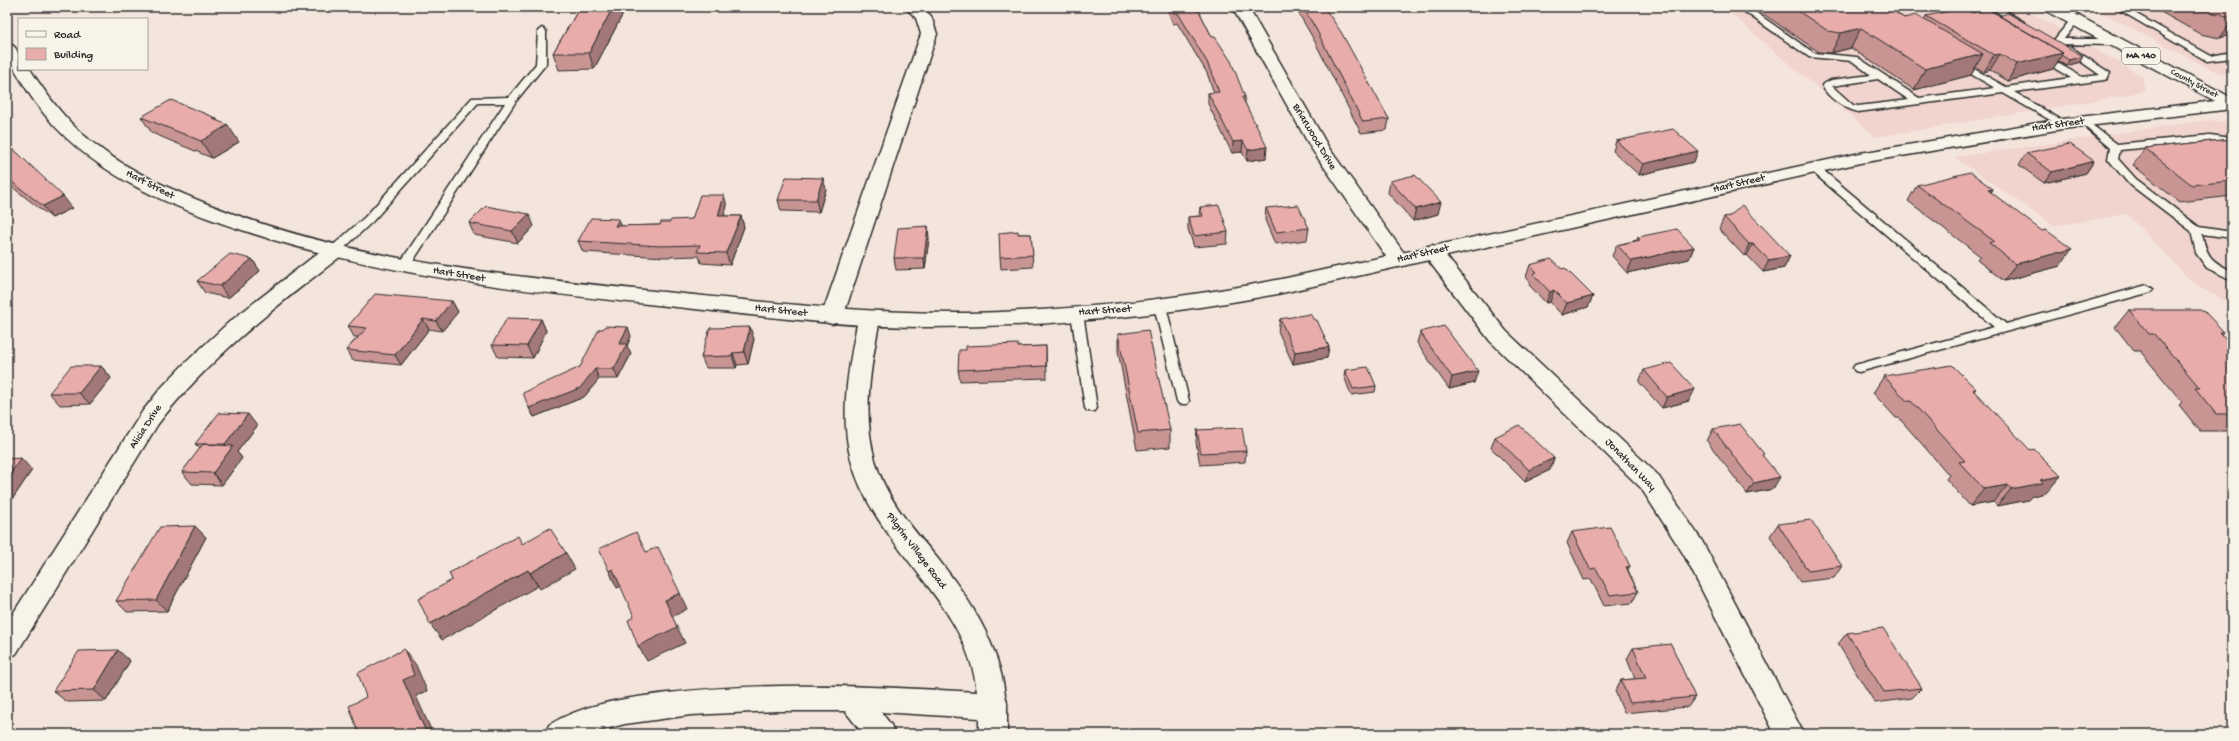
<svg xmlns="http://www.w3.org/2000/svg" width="2239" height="741" font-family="'Gochi Hand',sans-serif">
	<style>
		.built { fill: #f0d4cd }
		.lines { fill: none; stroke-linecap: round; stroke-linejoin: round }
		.lane-casing { stroke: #2b2b2b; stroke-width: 3 }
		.street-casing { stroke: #2b2b2b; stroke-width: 3 }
		.secondary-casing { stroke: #2b2b2b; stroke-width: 3 }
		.primary-casing { stroke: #2b2b2b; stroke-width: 3 }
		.lane { fill: #f7f3e8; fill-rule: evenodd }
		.street { fill: #f7f3e8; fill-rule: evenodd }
		.secondary { fill: #f7f3e8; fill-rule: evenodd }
		.primary { fill: #f7f3e8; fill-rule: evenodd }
		.wall { fill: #c89593; stroke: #2b2b2b }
		.shaded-wall { fill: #a27978; stroke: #2b2b2b }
		.building { fill: #e8adab; stroke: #2b2b2b }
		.labels { text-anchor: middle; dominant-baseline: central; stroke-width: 3; stroke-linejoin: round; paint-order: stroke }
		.far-street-label { font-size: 9px; fill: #2b2b2b; stroke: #f7f3e8 }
		.shield { fill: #f7f3e8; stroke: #686764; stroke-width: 1 }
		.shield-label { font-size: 10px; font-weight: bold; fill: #2b2b2b }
		.street-label { font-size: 11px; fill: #2b2b2b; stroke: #f7f3e8 }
	</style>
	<rect width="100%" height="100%" fill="#f4e5dc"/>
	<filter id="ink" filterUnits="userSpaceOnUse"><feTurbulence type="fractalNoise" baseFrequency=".025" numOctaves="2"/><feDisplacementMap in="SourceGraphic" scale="8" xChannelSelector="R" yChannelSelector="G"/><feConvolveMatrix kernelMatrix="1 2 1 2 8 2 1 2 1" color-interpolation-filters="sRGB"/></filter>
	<g filter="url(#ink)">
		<path class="built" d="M1724 7H2021L2142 76 2145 90 2124 96 1876 137 1764 43Z
			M2091 7H2232V76L2210 69Z
			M2209 120 2232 123V305L2193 283 2127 214 2054 226 1954 157Z"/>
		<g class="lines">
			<g class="lane-casing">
				<path id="lane" d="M1738 7H1748L1814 53 1857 57 1919 98 1995 88 1957 66V62L1960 61 2006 87 2071 78 2039 59V55L2042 54 2082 77 2100 75 2066 51 2065 49 2069 46 2110 73 2107 79 2104 80 2014 92 2065 122 2067 124 2062 127 2003 93 1858 112C1846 109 1827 98 1822 85L1831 80 1871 75 1852 61 1809 57ZM1878 79 1909 100 1858 106 1853 105 1832 86Z
					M1989 7H1999L2024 22 2017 24Z
					M2082 7H2095L2065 18 2061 15Z
					M2114 7H2124L2211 56 2232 52V58L2207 61Z
					M2075 17 2079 20 2064 39H2116L2120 42 2116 45 2054 44V40L2072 18Z
					M542 28 546 31V64L516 101 408 269H400L398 266 505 103H478L373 221 338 254H330L329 251 330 248 365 217 472 98 509 97 536 64 538 31Z
					M2083 118 2117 144 2210 135 2232 138V144L2210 141 2120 150 2118 159 2136 179 2199 227 2232 232V238L2202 234C2207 257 2211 261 2232 271V280L2207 268 2196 253 2191 231 2128 183 2108 159 2110 148 2078 121Z
					M1813 164 1817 165 2006 324 2147 285 2153 289 2151 292 1859 372 1855 371 1853 368 1855 365 1994 327 1809 169 1808 167Z
					M1160 302 1166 306 1189 401 1187 404H1179L1177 401 1154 306Z
					M1077 309 1083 313 1097 408 1095 411H1087L1085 408 1071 313Z"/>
			</g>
			<g class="street-casing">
				<path id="street" d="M905 7H922L931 16 937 34 843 317 839 322 832 324 825 322 821 317 921 34 916 18Z
					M1232 7H1248L1329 148 1409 260 1406 265 1399 267 1392 265 1311 148Z
					M334 245 341 246 344 251 341 256C275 307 210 357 158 424L16 654 7 658V623L142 412 161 388 183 365 228 323 327 246Z
					M1432 245 1439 247 1506 331 1657 474 1702 541 1804 734H1775L1684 555 1641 488 1490 341 1422 252 1425 247Z
					M869 312 876 314 880 319C871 365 862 413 875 460 885 498 913 529 938 559 969 598 999 644 1005 695 1006 699 1008 704 1007 707 1007 716 1007 725 1007 734H979V718L881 712 891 725 895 734H863L845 711H777L691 715 625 724 586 734H545L549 725C585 703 627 698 668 693 771 681 874 686 977 692 967 599 874 548 851 460 839 414 849 365 858 319L862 314Z"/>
			</g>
			<g class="secondary-casing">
				<path id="secondary" d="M7 43C20 46 19 58 19 69H30C44 91 60 113 79 131 115 164 160 185 205 203 350 262 509 276 664 292 765 302 865 314 967 313 1073 311 1178 299 1282 279L1860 153 2062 119 2232 99V109L2062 129 1860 163 1282 293C1165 316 1047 327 927 327 840 327 753 315 667 306 523 291 380 276 242 230 165 205 83 170 35 102 27 91 20 78 14 68 10 61 9 65 7 57 6 52 7 48 7 43Z"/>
			</g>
			<g class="primary-casing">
				<path id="primary" d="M2042 7H2062L2232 98V110L2044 10Z"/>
			</g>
			<use href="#lane" class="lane"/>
			<use href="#street" class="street"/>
			<use href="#secondary" class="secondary"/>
			<use href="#primary" class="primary"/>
		</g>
		<path class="wall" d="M580 7H624L625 10 594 69 559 70 553 53Z
			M1166 7H1197L1212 37 1245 97V103L1266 158 1247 161 1242 152 1232 153 1208 104V93H1214L1207 73 1177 23 1173 24Z
			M1295 7H1324L1389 119 1387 130 1361 133 1314 40Z
			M1753 7H1887L1904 18 1924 20 1926 16 1972 13 2080 62 2066 66 2058 61 2053 69 2008 81 1990 70 1984 72 1976 67 1971 75 1914 90 1851 48 1831 53 1819 52Z
			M2152 7H2232V34L2220 38 2200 34Z
			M141 117 218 121 239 142 212 158 152 133Z
			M2232 139V196L2179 202 2133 165 2145 148Z
			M1616 141 1694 162 1639 175 1613 151Z
			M7 143 72 208 52 218 7 183Z
			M2026 153 2094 161 2086 173 2044 183 2019 165Z
			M1390 181 1438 214 1413 221 1388 193Z
			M1917 185 1993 189 1991 193 2060 266 2004 281 1977 260 1980 256 1908 201Z
			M826 189 819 212 781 211 778 200Z
			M727 206 724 216H741L744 227 730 265 701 263 699 256 665 257 583 252 578 241 621 226 660 225 670 222 692 219Z
			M1200 207 1228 232 1227 244 1194 247 1188 229V217L1199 216Z
			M1266 208 1309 228 1307 240 1275 244 1265 220Z
			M1730 216 1790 256 1784 268 1763 272 1747 255 1744 256 1719 229 1724 217Z
			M469 223 534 226 518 243 474 235Z
			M1018 234H1031L1033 267 1001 269 1000 257Z
			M1638 237 1694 247 1689 259 1627 273 1612 256 1617 245 1637 240Z
			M929 238 925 269 896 270 894 258Z
			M252 259 260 271 228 298 205 293 197 281Z
			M1530 265 1562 269 1593 296 1588 307 1562 315 1550 302 1546 303 1529 285 1530 282 1526 277Z
			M452 301 458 312 442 331 429 329 401 365 352 360 346 350 358 337H354L348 326Z
			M2129 310 2224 332 2222 335 2232 346V431H2200L2179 405 2182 402 2140 351H2134L2115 327Z
			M541 319 546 331 533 358 498 357 492 345Z
			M1280 319 1314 320 1329 347 1327 358 1293 364 1278 331Z
			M1420 332 1474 383 1449 389 1417 343Z
			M1118 334 1170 430V447L1137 450 1118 351Z
			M631 336 627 346 631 354 618 379H599L584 397 534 417 529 408 580 367Z
			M754 339 748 364 737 365 736 368H706L701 357Z
			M1046 346 1047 378 960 381 958 370 1018 347Z
			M101 366 111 378 90 404 60 405 49 393Z
			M1345 370 1376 386 1375 392 1351 395 1344 376Z
			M1644 370 1689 401 1662 408 1639 382Z
			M1884 376 1976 389 1974 391 2046 493 2032 496 2028 500 1997 506 1994 502 1970 506 1946 479 1949 475 1899 418H1896L1873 393Z
			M257 426 237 452 242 458 222 485 192 484 182 472 200 449 195 444Z
			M1713 429 1763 456 1773 489 1747 494 1707 441Z
			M1197 430 1246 451 1245 462 1200 465 1196 442Z
			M1495 437 1554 458 1550 470 1525 482 1491 448Z
			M7 459 32 470 11 501 7 502Z
			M1778 524 1842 566 1834 578 1800 582 1770 536Z
			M195 526 206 537 167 611 127 612 116 601Z
			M1572 532 1628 570 1638 592 1632 603 1604 606 1591 579 1584 580 1567 543Z
			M1847 633 1922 688 1912 698 1875 703 1838 644Z
			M1633 648 1695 697 1688 707 1624 713 1615 691 1621 680 1635 679 1627 659Z
			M130 661 106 701 67 702 53 691Z"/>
		<path class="shaded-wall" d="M613 7H624L625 10 594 69 589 53Z
			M2232 21V34L2220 38Z
			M1861 28 1851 48 1831 53 1841 33Z
			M2063 53 2053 69 2008 81 2017 64Z
			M1983 54 1971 75 1914 90 1925 69Z
			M2000 54 1990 70 1984 72 1994 55Z
			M2083 56 2080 62 2066 66 2069 60Z
			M216 118 223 129 228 125 239 142 212 158 201 141 213 119Z
			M1243 141 1242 152 1232 153 1233 142Z
			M1267 147 1266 158 1247 161 1248 150Z
			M1698 151 1694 162 1639 175 1643 164Z
			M2094 161 2086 173 2044 183 2052 172Z
			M823 178 826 189 819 212 816 200Z
			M1993 189 1983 205 1988 190Z
			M724 195 727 206 721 227 718 216Z
			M63 196 72 208 52 218 43 206Z
			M1441 202 1438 214 1413 221 1416 209Z
			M529 214 534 226 518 243 512 231Z
			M741 216 744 227 730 265 726 253Z
			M619 219 623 230 615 226Z
			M928 226 929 238 925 269 924 258Z
			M1749 244H1753L1747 255 1744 256Z
			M1694 247 1689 259 1627 273 1632 261Z
			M2072 249 2060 266 2004 281 2016 264Z
			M1790 256 1784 268 1763 272 1769 260Z
			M252 259 260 271 228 298 220 286Z
			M1554 290 1550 302 1546 303 1550 292Z
			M1593 296 1588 307 1562 315 1567 303Z
			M452 301 458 312 442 331 436 321Z
			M423 319 429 329 401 365 395 355Z
			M541 319 546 331 533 358 527 346Z
			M628 327 631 336 627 346 631 354 618 379 614 369 619 344Z
			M750 327 754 339 748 364 744 352Z
			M1329 347 1327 358 1293 364 1295 352Z
			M733 353 737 365 736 368 732 356Z
			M101 366 111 378 90 404 79 393Z
			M595 369 599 379 584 397 534 417 529 408Z
			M1478 371 1474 383 1449 389 1452 377Z
			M1695 389 1689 401 1662 408 1667 397Z
			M248 414 257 426 237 452 242 458 222 485 213 473 230 450 225 444Z
			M21 458 32 470 11 501 7 498V478Z
			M1554 458 1550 470 1525 482 1529 470Z
			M2061 476 2046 493 2032 496 2028 500 1997 506 2011 489 2040 480Z
			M1780 477 1773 489 1747 494 1754 483Z
			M2008 485 1994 502 1970 506 1984 489Z
			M195 526 206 537 167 611 156 600Z
			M566 553 575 569 540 589 530 573Z
			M1630 566 1624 577 1626 567Z
			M613 569 622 586 617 588 609 571Z
			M528 570 538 586 442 640 430 624Z
			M680 593 687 609 672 617 685 643 647 661 638 646 665 600Z
			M404 649 416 665 427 691 416 696 433 734H427L403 680Z
			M118 650 130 661 106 701 94 690Z"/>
		<path class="building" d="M580 7H613L589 53H553Z
			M1171 7H1197L1212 37H1215L1231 61 1245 97H1242L1267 147 1248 150 1243 141 1233 142 1208 93 1219 92 1207 62 1178 13H1174Z
			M1303 7H1324L1341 32 1389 119 1363 122 1316 29Z
			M1792 7H1887L1904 18 1916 15 1983 54 1925 69 1861 28 1841 33 1828 31Z
			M2202 7H2232V17L2214 13Z
			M1964 8 1972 13 1988 9 2063 53 2017 64 2000 54 1994 55 1926 16Z
			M2008 13 2083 56 2069 60 2061 55 2063 53 1999 16Z
			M171 100 216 118 213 119 228 125 201 141 141 117Z
			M1673 129 1698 151 1643 164 1616 141Z
			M2232 139V181L2192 185 2145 148Z
			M7 143 63 196 43 206 7 178Z
			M2070 144 2094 161 2052 172 2026 153Z
			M1970 172 1993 189 1988 190 2042 231 2046 230 2072 249 2016 264 1989 243 1994 241 1917 185Z
			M1415 175 1441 202 1416 209 1390 181Z
			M786 177 823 178 816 200H778Z
			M700 195H724L718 216H741L726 253 697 252 700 245 661 246 578 241 591 218 619 219 615 226 660 225 661 222H670L671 220 692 219Z
			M1219 205 1228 232 1194 236 1188 217 1203 216 1200 207Z
			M1298 205 1309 228 1276 232 1266 208Z
			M1742 205 1790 256 1769 260 1753 244H1749L1724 217 1730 216Z
			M486 206 529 214 512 231 469 223Z
			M928 226 924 258H894L898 228Z
			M1677 229 1694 247 1632 261 1617 245 1640 240 1638 237Z
			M1018 231V234H1031L1033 255 1000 257 999 233Z
			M230 254 252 259 220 286 197 281Z
			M1551 259 1562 269 1565 268 1593 296 1567 303 1554 290 1550 292 1533 274 1537 272 1530 265Z
			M375 294 452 301 436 321 423 319 395 355 346 350 367 328 348 326Z
			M2129 310H2203L2224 332H2220L2232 346V414H2216L2195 388H2200L2154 334H2149Z
			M1310 314 1314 320H1317L1329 347 1295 352 1280 319Z
			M507 318 541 319 527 346 492 345Z
			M605 326 628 327 619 344H627L614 369H595L580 388 529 408 523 393 580 367 599 329H603Z
			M1444 326 1478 371 1452 377 1420 332Z
			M750 327 744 352 733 353 732 356 701 357 710 328Z
			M1148 330 1170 430 1138 433 1118 334Z
			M1018 344V347L1046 346V366L958 370 959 350H966V346Z
			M1671 363 1695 389 1667 397 1644 370Z
			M1952 365 1976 389 1973 390 2030 450 2034 449 2061 476 2040 480 2043 483 2011 489 2008 485 1984 489 1959 462 1965 461 1911 401H1907L1884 376Z
			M71 366H101L79 393H49Z
			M1368 367 1376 386 1353 389 1345 370Z
			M219 413 248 414 225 444H195Z
			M1740 424 1764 454 1762 455 1780 477 1754 483 1713 429Z
			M1519 425 1554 458 1529 470 1495 437Z
			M1242 428 1246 451 1201 453 1197 430Z
			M203 444 233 446 213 473 182 472Z
			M21 458 7 478V459Z
			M1811 520 1842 566 1808 571 1778 524Z
			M195 526 156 600 116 601 160 527Z
			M1610 527 1630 566 1626 567 1638 592 1610 595 1596 568 1590 569 1572 532Z
			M550 528 566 553 530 573 528 570 430 624 418 599 452 580 449 573 518 536 522 544Z
			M636 532 646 552 658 547 680 593 665 600 677 627 638 646 628 620 634 617 613 569 609 571 599 549Z
			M1883 628 1922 688 1884 692 1847 633Z
			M1671 644 1695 697 1630 703 1621 680 1646 678 1633 648Z
			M404 649 414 675 403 680 427 734H359L349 706 366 697 358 673Z
			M118 650 94 690 53 691 79 651Z
			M785 727 788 734H770Z"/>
	</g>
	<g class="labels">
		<g class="far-street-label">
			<text transform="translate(2194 84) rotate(28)">County Street</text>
		</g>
		<rect class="shield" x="2122" y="48" width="38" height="16" rx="3"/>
		<g class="shield-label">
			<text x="2141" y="56">MA 140</text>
		</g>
		<g class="street-label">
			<text transform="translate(2058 125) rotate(-8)">Hart Street</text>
			<text transform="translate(1314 137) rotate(59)">Briarwood Drive</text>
			<text transform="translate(1739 184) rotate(-13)">Hart Street</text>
			<text transform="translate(150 185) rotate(27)">Hart Street</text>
			<text transform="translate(1423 254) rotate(-13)">Hart Street</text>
			<text transform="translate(459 275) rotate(9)">Hart Street</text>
			<text transform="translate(781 311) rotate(6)">Hart Street</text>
			<text transform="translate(1105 311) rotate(-4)">Hart Street</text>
			<text transform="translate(146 427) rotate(-57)">Alicia Drive</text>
			<text transform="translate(1630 465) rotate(46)">Jonathan Way</text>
			<text transform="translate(916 551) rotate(53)">Pilgrim Village Road</text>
		</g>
	</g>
	<rect width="2239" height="741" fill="none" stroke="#f7f3e8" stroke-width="24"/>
	<rect x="12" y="12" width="2215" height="717" fill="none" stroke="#2b2b2b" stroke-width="1.5" filter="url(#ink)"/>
	<rect x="18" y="18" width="130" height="52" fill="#f7f3e8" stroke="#a5a39c"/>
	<rect x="26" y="31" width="20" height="6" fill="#f7f3e8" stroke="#a5a39c"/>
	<text x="54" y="38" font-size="12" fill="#2b2b2b">Road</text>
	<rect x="26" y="48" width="20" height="12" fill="#e8adab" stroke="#a5a39c"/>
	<text x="54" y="58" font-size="12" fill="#2b2b2b">Building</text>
</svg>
